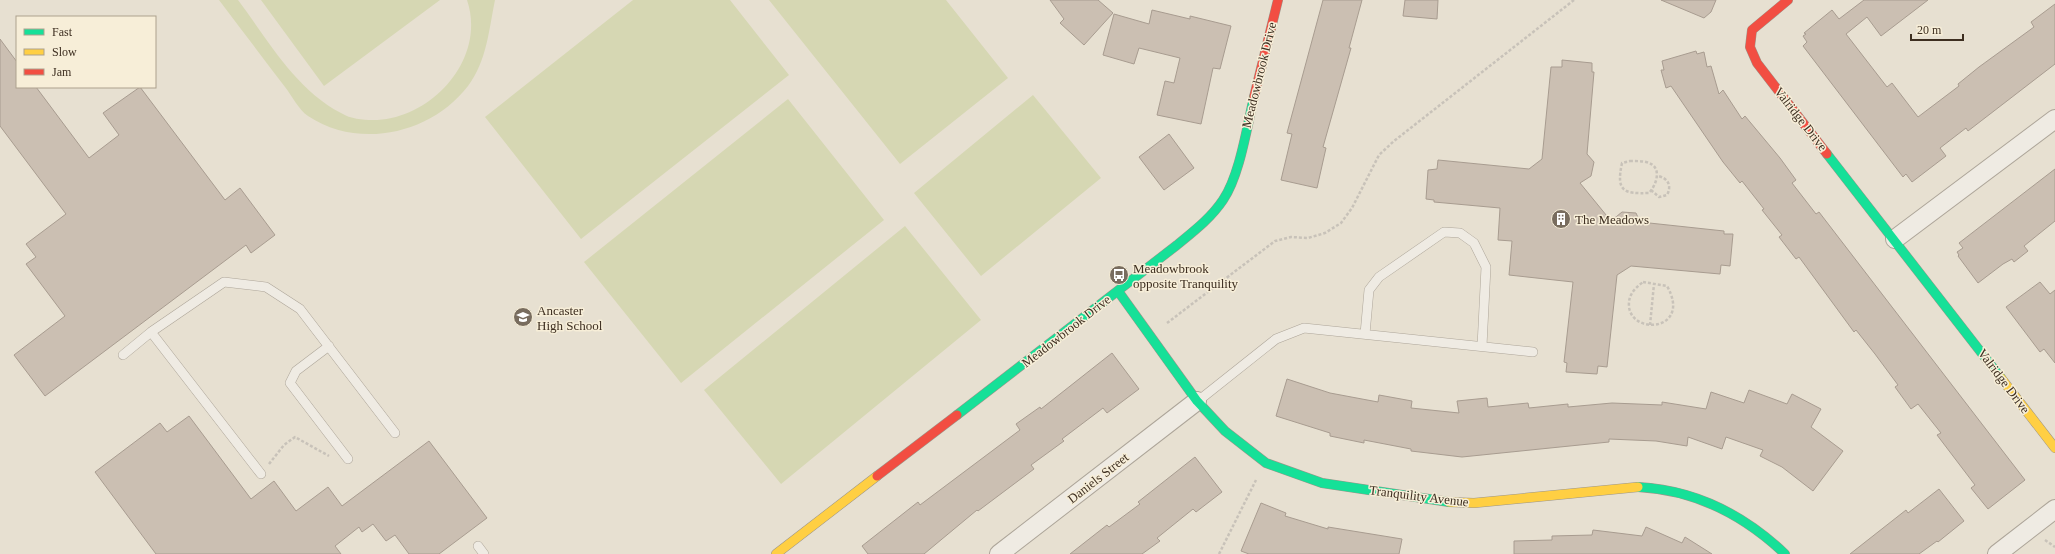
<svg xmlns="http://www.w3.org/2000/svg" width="2055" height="554" font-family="'Times New Roman',serif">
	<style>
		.green { fill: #d6d7b3 }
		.building { fill: #cbbfb2; stroke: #a89c90 }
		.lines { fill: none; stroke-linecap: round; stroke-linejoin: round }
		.lane-casing { stroke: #ada599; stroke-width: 10 }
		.street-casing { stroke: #ada599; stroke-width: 20 }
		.fast-casing { stroke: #9c958a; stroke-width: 10 }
		.slow-casing { stroke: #9c958a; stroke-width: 10 }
		.jam-casing { stroke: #9c958a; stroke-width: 10 }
		.path { stroke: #c8c2b9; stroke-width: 2.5; stroke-dasharray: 3 2; stroke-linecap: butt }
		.lane { stroke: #efebe3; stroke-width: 9 }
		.street { stroke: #efebe3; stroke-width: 18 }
		.fast { stroke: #16e098; stroke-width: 9 }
		.slow { stroke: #ffcf43; stroke-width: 9 }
		.jam { stroke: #f24e42; stroke-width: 9 }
		.labels { text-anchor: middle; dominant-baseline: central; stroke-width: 3; stroke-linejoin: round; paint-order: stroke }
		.street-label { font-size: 13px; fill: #3d2e20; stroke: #f7eed8 }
		.poi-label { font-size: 13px; fill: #3d2e20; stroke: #f7eed8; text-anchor: start }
	</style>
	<rect width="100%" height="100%" fill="#e7e0d1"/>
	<path class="green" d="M219 0H238C268 40 295 89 341 113 351 119 362 120 373 120 431 120 487 59 467 0H495C489 29 487 61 468 86 431 134 359 150 308 116 299 110 292 96 285 87 263 58 241 29 219 0Z
		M261 0H440L324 86Z
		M633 0H730L789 75 581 239 485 117Z
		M769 0H946L1008 78 900 164Z
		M1033 95 1101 178 981 276 914 193Z
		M788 99 884 220 681 383 584 262Z
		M905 226 981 320 781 484 704 390Z"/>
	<path class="building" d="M1050 0H1098L1113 13 1084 45 1060 23 1064 19Z
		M1323 0H1362L1349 48H1351L1323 147 1326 148 1317 188 1281 180 1292 134 1287 133Z
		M1405 0H1438L1437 19 1403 16Z
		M1661 0H1716L1711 12 1704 18Z
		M1864 0H1928L1881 36 1867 17 1846 34 1887 87 1892 83 1918 117 1959 86 1958 84 1979 67 2034 27 2031 22 2055 4V64L1968 131 1966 128 1940 148 1946 156 1912 182 1906 174 1903 177 1803 46 1807 42 1803 36 1806 34 1804 33 1832 10 1839 19Z
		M1152 10 1190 19V16L1231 26 1220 69 1213 68 1201 124 1157 115 1165 81 1174 83 1180 58 1139 48 1134 64 1103 55 1114 14 1149 24Z
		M0 39 17 62V87H36L89 158 119 135 103 113 140 87 225 200 240 188 275 235 251 253 246 245 45 396 14 355 65 316 26 264 36 257 26 244 66 214 0 126Z
		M1696 51 1697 54 1704 52 1707 67 1711 66 1719 94 1723 90 1742 119 1745 116 1780 158 1796 180 1792 183 1816 214 1819 212 2025 480 1988 509 1971 488 1975 485 1937 435 1941 433 1918 404 1911 409 1895 387 1898 385 1875 354 1856 330 1854 332 1799 257 1796 259 1779 237 1782 235 1762 210 1764 209 1742 181 1740 183 1723 162 1671 86 1666 88 1661 70H1664L1662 61Z
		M1562 60 1592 63V72H1594L1587 154 1594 162 1591 176 1580 183 1611 221 1622 212 1636 213 1640 222 1724 231V234H1733L1730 266 1721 265 1720 274 1631 266 1617 275 1607 367 1598 366 1597 374 1566 372 1567 363 1564 362 1573 282 1509 275 1512 241 1498 240 1500 208 1434 202V200L1426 199 1428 170 1437 169 1438 160 1529 169 1542 159 1551 67H1562Z
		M1169 134 1194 168 1164 190 1139 157Z
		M2055 169V221L2024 246 2028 251 2014 262 2012 259 2003 264 1978 283 1958 256 1959 255 1957 252 1963 248 1959 243Z
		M2040 282 2050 294 2055 290V363L2044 349 2040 352 2006 307Z
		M1112 353 1139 389 1107 413 1103 408 1062 439 1064 441 1031 465 1034 469 978 511 977 510 924 554H868L862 546 918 502 920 505 1020 430 1016 424 1040 407 1041 409Z
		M1287 379 1330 393 1378 402 1379 395 1412 401 1411 408 1459 413 1457 401 1487 398 1488 407 1528 403 1529 408 1568 404V407L1612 403 1662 405V402L1706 409 1711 392 1744 403 1749 390 1787 404 1792 394 1821 409 1811 427 1843 451 1813 491 1782 467 1760 456 1763 450 1726 437 1722 449 1688 437 1687 446 1656 441 1609 439V442L1462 457 1411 451V449L1364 440V443L1330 436V433L1276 416Z
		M189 416 251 499 274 481 296 511 328 487 342 506 429 441 487 518 439 554H409L395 535 386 541 373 524 362 532 359 527 335 546 341 554H156L95 472 160 423 167 432Z
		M1195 457 1222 492 1196 512 1193 509 1157 538 1160 541 1142 554H1070L1107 525 1109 527 1140 504 1138 502Z
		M1939 489 1964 521 1938 542 1937 541 1919 554H1850L1906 510 1908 513Z
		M1261 503 1286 513 1285 516 1328 529V527L1402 539 1399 554H1249L1241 551Z
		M1646 527 1682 543 1685 537 1712 554H1514V541L1552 540V536L1592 535 1593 530 1642 536Z"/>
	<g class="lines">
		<g class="lane-casing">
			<path id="lane" d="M151 332 261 474
				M1365 334 1369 290 1379 277 1444 232 1460 233 1474 243 1486 267 1482 346
				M329 346 296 371 290 383 348 459
				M123 355 151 332 224 282 266 287 300 309 395 433
				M1198 401 1276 339 1304 328 1533 352
				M478 546 484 554"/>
		</g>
		<g class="street-casing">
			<path id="street" d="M1895 239 2055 119
				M999 554 1197 401
				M1997 554 2055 509"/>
		</g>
		<g class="fast-casing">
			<path id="fast" d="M1827 154 2001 378
				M1118 291 1197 401 1225 431 1266 463 1322 483 1449 502
				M957 415 1177 245C1194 231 1211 218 1223 200 1240 175 1247 126 1254 97
				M1638 487C1696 490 1743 514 1785 554"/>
		</g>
		<g class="slow-casing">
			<path id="slow" d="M2001 378 2055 448
				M1449 502 1474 503 1638 487
				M776 554 877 476"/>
		</g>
		<g class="jam-casing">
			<path id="jam" d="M1788 0 1752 30 1750 47 1757 63 1827 154
				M1254 97 1278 0
				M877 476 957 415"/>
		</g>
		<path class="path" d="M1630 161C1635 161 1641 161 1646 162 1663 166 1657 184 1649 193 1623 194 1616 191 1622 163Z
			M1651 190 1659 197 1667 195C1672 186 1668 178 1658 176
			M1643 282 1667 286C1692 330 1633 336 1629 307 1628 295 1634 289 1643 282Z
			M1167 323 1275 241 1291 237 1308 238 1325 233 1341 223 1352 208 1379 155 1394 141 1574 0
			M1650 325 1654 284
			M269 464 284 445 295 437 329 456
			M2045 540 2055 547
			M1219 554 1256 480"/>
		<use href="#lane" class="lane"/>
		<use href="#street" class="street"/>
		<use href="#fast" class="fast"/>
		<use href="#slow" class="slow"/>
		<use href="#jam" class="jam"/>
	</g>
	<defs>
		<g id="building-disc" transform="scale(1)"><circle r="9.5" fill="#786c5e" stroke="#f7eed8"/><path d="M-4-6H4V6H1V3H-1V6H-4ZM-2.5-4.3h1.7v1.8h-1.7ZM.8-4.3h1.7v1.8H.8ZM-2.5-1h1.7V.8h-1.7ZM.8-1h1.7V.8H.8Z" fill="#fff"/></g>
		<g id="bus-disc" transform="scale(1)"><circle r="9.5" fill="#786c5e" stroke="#f7eed8"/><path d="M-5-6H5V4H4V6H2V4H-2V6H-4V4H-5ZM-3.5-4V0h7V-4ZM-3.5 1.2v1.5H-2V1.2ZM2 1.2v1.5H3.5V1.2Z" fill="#fff"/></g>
		<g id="school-disc" transform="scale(1)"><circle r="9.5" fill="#786c5e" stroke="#f7eed8"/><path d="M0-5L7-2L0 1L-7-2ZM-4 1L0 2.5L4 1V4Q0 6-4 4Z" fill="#fff"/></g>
	</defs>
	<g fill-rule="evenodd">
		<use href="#building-disc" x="1561" y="219"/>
		<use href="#bus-disc" x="1119" y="275"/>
		<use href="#school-disc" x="523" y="317"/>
	</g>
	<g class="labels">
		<g class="street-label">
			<text transform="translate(1259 75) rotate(-76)">Meadowbrook Drive</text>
			<text transform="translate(1801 119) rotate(52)">Valridge Drive</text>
			<text transform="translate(1066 331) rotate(-38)">Meadowbrook Drive</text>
			<text transform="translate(2004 381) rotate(53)">Valridge Drive</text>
			<text transform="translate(1098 478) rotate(-38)">Daniels Street</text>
			<text transform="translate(1419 496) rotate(7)">Tranquility Avenue</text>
		</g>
		<g class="poi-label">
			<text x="1575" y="219">The Meadows</text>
			<text x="1133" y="268">Meadowbrook<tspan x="1133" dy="15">opposite Tranquility</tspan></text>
			<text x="537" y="310">Ancaster<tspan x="537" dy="15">High School</tspan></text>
		</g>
	</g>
	<rect x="16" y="16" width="140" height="72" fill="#f7eed8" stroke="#ada18e"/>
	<rect x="24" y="29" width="20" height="6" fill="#16e098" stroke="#ada18e"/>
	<text x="52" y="36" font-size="12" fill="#3d2e20">Fast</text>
	<rect x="24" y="49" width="20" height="6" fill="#ffcf43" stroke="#ada18e"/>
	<text x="52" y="56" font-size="12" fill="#3d2e20">Slow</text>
	<rect x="24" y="69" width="20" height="6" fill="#f24e42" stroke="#ada18e"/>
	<text x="52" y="76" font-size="12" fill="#3d2e20">Jam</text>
	<path d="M1911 34v6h52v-6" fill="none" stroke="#3d2e20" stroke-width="2"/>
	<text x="1917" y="34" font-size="12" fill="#3d2e20" stroke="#f7eed8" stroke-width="3" paint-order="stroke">20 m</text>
</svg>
